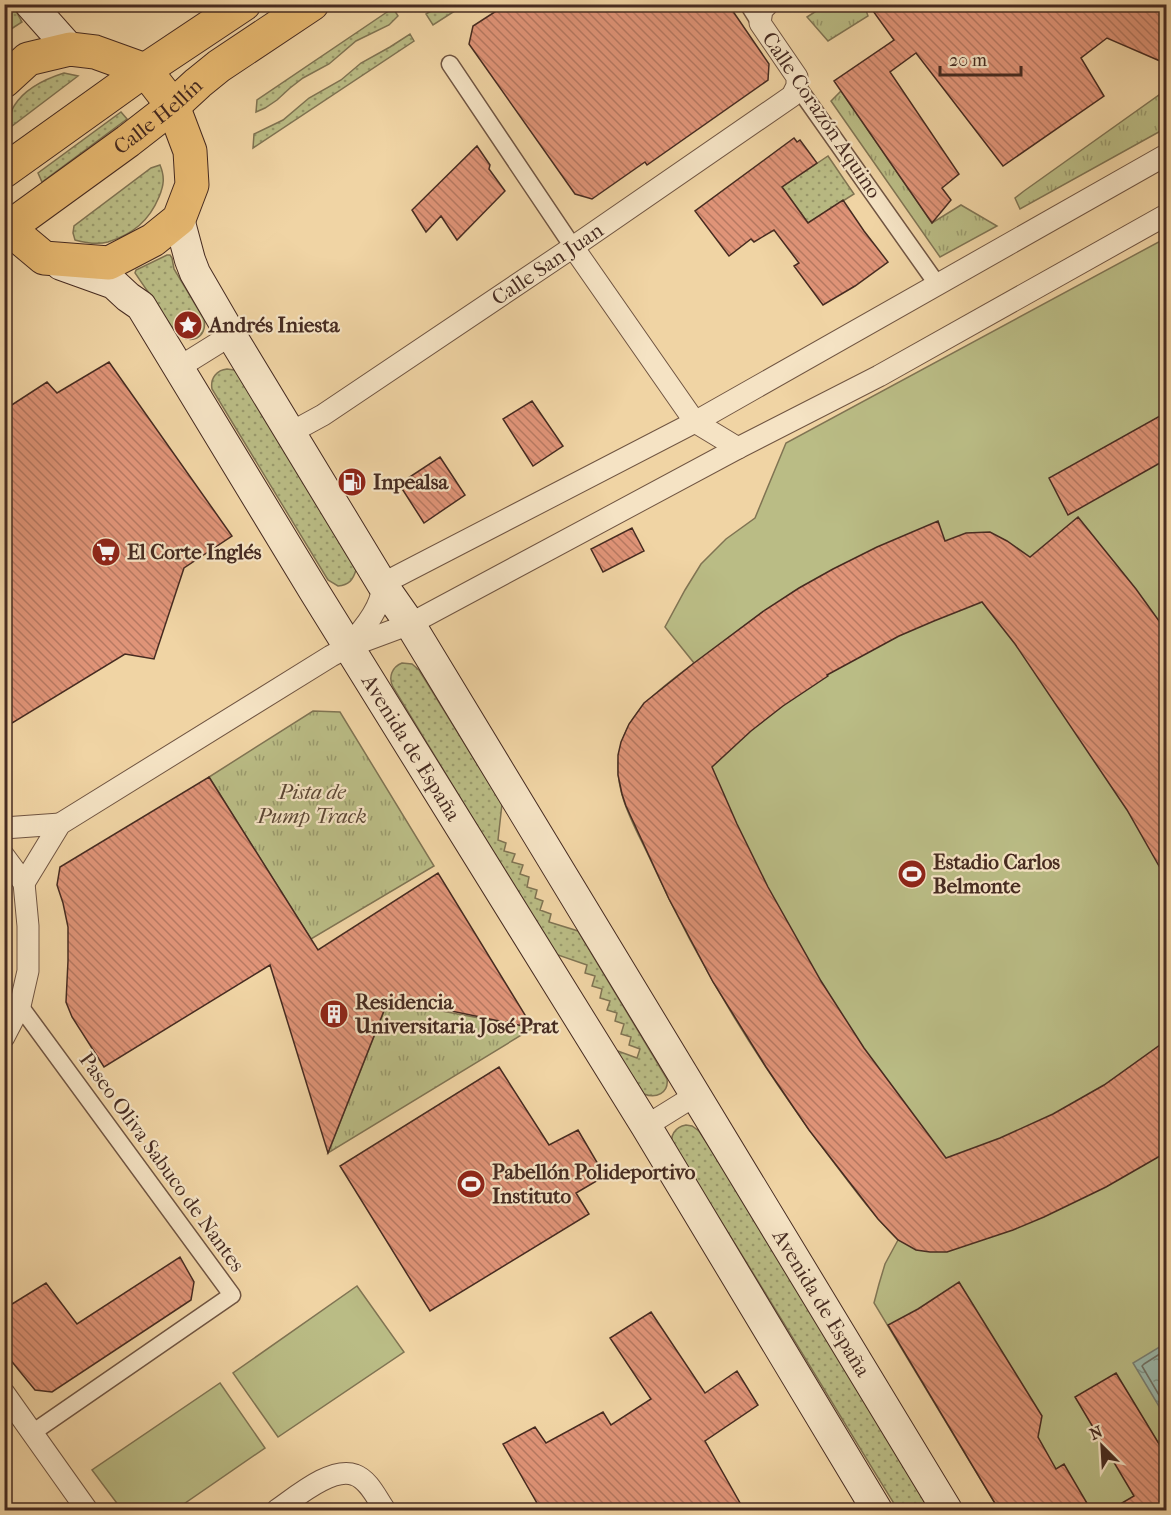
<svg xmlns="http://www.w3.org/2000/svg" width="1171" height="1515" font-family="'IM FELL French Canon',serif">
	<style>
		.grass { fill: url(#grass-dots); stroke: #807453; stroke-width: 1.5 }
		.park { fill: url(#park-tufts); stroke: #807453; stroke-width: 1.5 }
		.pitch { fill: #babc85; stroke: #807453; stroke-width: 1.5 }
		.water { fill: url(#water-ripples); stroke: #798074; stroke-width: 1.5 }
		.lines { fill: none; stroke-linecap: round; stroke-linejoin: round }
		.shore { stroke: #707266; stroke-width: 1.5 }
		.building { fill: url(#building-back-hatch); stroke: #462b21; stroke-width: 1.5 }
		.pedestrian-casing { stroke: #705542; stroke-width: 19 }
		.minor-casing { stroke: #705542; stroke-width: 23 }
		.secondary-casing { stroke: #462b21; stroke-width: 32 }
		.primary-casing { stroke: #462b21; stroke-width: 35 }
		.pedestrian { stroke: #f5e3c4; stroke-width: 16 }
		.minor { stroke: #f5e3c4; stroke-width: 21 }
		.secondary { stroke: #f5e3c4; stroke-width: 30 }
		.primary { stroke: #e8ba72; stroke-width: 33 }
		.labels { text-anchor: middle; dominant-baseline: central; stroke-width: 4.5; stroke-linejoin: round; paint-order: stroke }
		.street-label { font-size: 21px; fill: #462b21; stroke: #f5e3c4 }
		.poi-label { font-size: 21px; font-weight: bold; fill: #462b21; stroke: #f5e3c4; text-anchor: start }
		.park-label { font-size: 21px; font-style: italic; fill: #5d4835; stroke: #f5e3c4 }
	</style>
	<defs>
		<pattern id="grass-dots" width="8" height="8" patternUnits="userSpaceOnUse" patternTransform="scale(1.5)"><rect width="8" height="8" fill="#babc85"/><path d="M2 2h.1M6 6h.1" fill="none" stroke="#99996c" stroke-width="1.8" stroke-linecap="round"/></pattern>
		<pattern id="park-tufts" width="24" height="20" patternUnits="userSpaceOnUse" patternTransform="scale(1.5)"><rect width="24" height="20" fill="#babc85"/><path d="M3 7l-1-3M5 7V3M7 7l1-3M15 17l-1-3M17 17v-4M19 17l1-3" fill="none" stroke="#99996c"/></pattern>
		<pattern id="water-ripples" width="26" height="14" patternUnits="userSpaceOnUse" patternTransform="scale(1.5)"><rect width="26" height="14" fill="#9bb8ab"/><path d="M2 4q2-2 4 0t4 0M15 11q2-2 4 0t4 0" fill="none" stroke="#80968b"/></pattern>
		<pattern id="building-back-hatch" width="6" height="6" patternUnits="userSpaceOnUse" patternTransform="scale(1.5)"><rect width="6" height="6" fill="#e09478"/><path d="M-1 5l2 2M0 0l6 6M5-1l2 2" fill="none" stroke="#b77962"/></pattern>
	</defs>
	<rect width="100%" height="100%" fill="#f0d4a4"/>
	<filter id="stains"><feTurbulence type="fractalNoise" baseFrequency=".00333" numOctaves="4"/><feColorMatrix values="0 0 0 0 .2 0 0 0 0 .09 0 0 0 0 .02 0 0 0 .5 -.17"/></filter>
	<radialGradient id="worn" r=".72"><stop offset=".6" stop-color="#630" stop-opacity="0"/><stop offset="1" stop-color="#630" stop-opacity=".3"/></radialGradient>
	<path class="grass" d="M5 4 10 5 17 13 22 22 5 33Z
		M442 4H464V5L433 25 426 14Z
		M393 8 398 16 389 25 356 41 329 64 303 78 290 88 277 100 265 108 256 112 257 100Z
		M410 34 414 41 253 148 254 134 283 120 309 98 341 80 361 63 390 47Z
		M64 73 78 76 8 129C9 122 10 112 14 106 25 88 45 79 64 73Z
		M121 112 127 119 42 182 38 173Z
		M828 156 854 194 808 223 782 187Z
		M160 165C165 177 164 185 159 197 149 221 133 234 108 242 97 245 86 243 75 240L73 233 74 226 151 168Z
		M167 255H170L172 258 174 269 204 319C208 338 190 346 176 333L135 273 136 270Z
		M227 369 234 370 238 373 356 570C353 580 349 585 338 586L328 580 212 389C210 378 217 370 227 369Z
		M402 663 412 664 419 670 502 804 498 840 506 843 504 851 515 854 512 862 523 865 520 874 529 877 527 887 537 890 535 898 543 901 540 910 551 914 549 922 578 931 667 1079C669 1093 656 1099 644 1094L615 1050 637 1058 640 1049 629 1045 631 1037 621 1034 624 1024 615 1021 617 1013 607 1010 610 1001 600 998 602 989 592 986 595 976 585 973 587 965 555 954 393 687C388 677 392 667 402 663Z
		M686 1125 692 1126 699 1131 730 1179 928 1507V1510H898C823 1389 751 1266 673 1146 669 1136 675 1127 686 1125Z"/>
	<path class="park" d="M827 4 864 5 868 16 828 41 807 17Z
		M1166 90V128L1020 209 1015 198 1024 191Z
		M841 91 932 223 961 205 997 226 940 257 831 101Z
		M313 711 340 712 434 866 311 939 209 777Z
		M388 1001 533 1028 328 1153Z"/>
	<path class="pitch" d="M1166 238V1510H999L874 1303 879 1284 885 1264 898 1240C872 1214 851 1185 829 1156 759 1064 699 966 651 861 636 828 613 793 619 755 625 711 662 688 694 663L665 627 685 590 701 564 726 539 755 518 786 443Z
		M357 1286 404 1352 278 1437 233 1373Z
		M220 1383 265 1448 175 1510H122L92 1470Z"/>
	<path class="water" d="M1166 1343V1418L1133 1363Z"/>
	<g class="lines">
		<path class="shore" d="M1166 1350 1144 1364 1142 1366 1166 1407"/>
	</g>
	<path class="building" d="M507 4H728L769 64 768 80 647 165 645 162 592 199 575 194 469 44 473 26Z
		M868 4H1167V64L1107 38 1081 58 1104 96 1003 166 916 53 890 72 959 174 942 188 951 200 932 223 834 81 894 40Z
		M794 138 797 142 800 140 817 163 782 187 808 223 843 200 864 231 888 262 855 286 823 305 794 266 799 263 774 230 754 242 751 239 729 256 695 211Z
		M477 146 490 165 489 169 505 191 457 240 441 216 426 232 412 210Z
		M109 362 232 536 184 568 154 659 125 654 4 728V410L47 382 57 393Z
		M532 401 563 446 533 466 503 419Z
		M1167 412V459L1068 515 1049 478Z
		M440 457 465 495 424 523 399 484Z
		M1078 517 1136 589 1167 632V880L1127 810 1015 644 982 602 934 621 899 636 827 675 828 676 783 706 751 731 712 767 737 824 768 887 821 981 864 1048 946 1158 1000 1138 1053 1114 1104 1085 1167 1040V1152L1106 1187 1044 1217 1013 1230 947 1252H930L916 1250 898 1240 878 1219 809 1130 766 1067 713 982 669 899 626 806 622 794 618 775V755L621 742 629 724 644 703 694 663 765 610 799 588 833 569 877 547 938 521 945 541 966 533 990 532 1007 541 1030 557Z
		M632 528 644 551 603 572 591 549Z
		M209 777 318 950 438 873 533 1028 389 998 328 1153 270 965 104 1067 72 1017 66 1002 68 961V927L63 903 57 885 60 867Z
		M499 1067 549 1145 578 1130 605 1176 576 1193 589 1214 430 1311 340 1166Z
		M180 1257 194 1282 191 1300 52 1392 35 1390 4 1352V1309L46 1283 77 1324Z
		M959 1282 1042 1416 1038 1437 1056 1469 1064 1464 1091 1510H999L888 1325 918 1309Z
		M651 1312 705 1393 737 1371 758 1405 705 1441 744 1510H541L503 1444 535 1427 546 1443 603 1412 611 1425 651 1399 610 1338Z
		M1116 1373 1167 1457V1510H1110L1134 1496 1075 1397Z"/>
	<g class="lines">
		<g class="pedestrian-casing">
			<path id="pedestrian" d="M748 4 760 23
				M450 64 573 247
				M797 86 937 284
				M20 1006 232 1295 32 1433"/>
		</g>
		<g class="minor-casing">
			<g id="minor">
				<path d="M573 247 695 422 738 448"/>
				<path d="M178 368 231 335"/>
				<path id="s1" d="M290 433 323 415 573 247 792 96 797 86V77L760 23 762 10 768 4"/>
				<path d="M348 646C362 631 384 606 382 584L695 422 1166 155"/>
				<path d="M4 828 60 824"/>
				<path d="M4 856 24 883 28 926V971L20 1006 4 1037"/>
				<path d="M24 883 60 824 331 656 348 647 410 624 738 448 879 376 1166 215"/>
				<path d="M646 1126 696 1095"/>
				<path d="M4 1393 87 1510"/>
				<path d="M277 1510C296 1497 332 1466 355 1475 369 1480 377 1499 385 1510"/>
			</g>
		</g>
		<g class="secondary-casing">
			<g id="secondary">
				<path d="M30 4 70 49"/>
				<path id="s2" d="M179 219 190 260 195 273 231 335 382 584 410 624 947 1510"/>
				<path id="s3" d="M61 265 114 284 128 297 141 306 314 591 646 1126 877 1510"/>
			</g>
		</g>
		<g class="primary-casing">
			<g id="primary">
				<path d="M4 81 28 59 70 49 95 52 145 70 173 106 190 151 192 185 179 219 153 240 109 263 44 258 8 228 4 223"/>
				<path d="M4 171 145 70 244 4"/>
				<path id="s4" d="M4 231 128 141 173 106 198 83 219 66 312 4"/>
			</g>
		</g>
		<use href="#pedestrian" class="pedestrian"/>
		<use href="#minor" class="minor"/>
		<use href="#secondary" class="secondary"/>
		<use href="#primary" class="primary"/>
	</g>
	<defs>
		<g id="sight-disc" transform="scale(1.5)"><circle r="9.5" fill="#8f2418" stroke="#f5e3c4"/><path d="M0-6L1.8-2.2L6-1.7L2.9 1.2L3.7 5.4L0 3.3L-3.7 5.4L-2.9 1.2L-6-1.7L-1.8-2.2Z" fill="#fff"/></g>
		<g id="fuel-disc" transform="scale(1.5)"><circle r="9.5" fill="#8f2418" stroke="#f5e3c4"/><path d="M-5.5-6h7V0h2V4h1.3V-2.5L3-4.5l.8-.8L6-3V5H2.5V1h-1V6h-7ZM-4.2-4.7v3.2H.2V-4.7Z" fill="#fff"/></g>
		<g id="supermarket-disc" transform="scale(1.5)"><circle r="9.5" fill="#8f2418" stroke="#f5e3c4"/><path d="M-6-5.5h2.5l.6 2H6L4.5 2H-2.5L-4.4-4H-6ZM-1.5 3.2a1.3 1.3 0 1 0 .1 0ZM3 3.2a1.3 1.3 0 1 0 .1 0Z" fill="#fff"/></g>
		<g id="stadium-disc" transform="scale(1.5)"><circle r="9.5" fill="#8f2418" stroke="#f5e3c4"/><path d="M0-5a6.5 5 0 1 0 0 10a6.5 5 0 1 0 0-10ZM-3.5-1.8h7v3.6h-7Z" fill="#fff"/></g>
		<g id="building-disc" transform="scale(1.5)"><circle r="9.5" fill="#8f2418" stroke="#f5e3c4"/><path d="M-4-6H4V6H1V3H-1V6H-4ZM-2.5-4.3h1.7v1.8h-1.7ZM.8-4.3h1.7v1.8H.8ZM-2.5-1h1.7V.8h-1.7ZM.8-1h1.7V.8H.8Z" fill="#fff"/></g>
	</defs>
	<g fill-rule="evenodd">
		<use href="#sight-disc" x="188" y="325"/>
		<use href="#fuel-disc" x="352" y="482"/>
		<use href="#supermarket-disc" x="106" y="552"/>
		<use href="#stadium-disc" x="912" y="874"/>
		<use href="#building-disc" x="334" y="1014"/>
		<use href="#stadium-disc" x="471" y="1184"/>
	</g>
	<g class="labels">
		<g class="street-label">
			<text transform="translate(822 115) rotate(56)">Calle Corazón Aquino</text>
			<text stroke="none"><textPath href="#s4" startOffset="192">Calle Hellín</textPath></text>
			<text stroke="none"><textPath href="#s1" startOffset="308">Calle San Juan</textPath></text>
			<text stroke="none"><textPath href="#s3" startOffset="609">Avenida de España</textPath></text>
			<text transform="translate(162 1162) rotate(54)">Paseo Oliva Sabuco de Nantes</text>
			<text stroke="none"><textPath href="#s2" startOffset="1262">Avenida de España</textPath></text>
		</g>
		<g class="poi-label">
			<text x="209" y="325">Andrés Iniesta</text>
			<text x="373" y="482">Inpealsa</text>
			<text x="127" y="552">El Corte Inglés</text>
			<text x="933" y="862">Estadio Carlos<tspan x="933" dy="24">Belmonte</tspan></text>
			<text x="355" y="1002">Residencia<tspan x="355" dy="24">Universitaria José Prat</tspan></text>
			<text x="492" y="1172">Pabellón Polideportivo<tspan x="492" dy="24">Instituto</tspan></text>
		</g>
		<g class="park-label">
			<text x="312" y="792">Pista de<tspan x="312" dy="24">Pump Track</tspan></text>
		</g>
	</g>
	<rect width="1171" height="1515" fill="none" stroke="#f0d4a4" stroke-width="24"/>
	<rect x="6" y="6" width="1159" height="1503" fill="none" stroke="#462b21" stroke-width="3"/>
	<rect x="12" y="12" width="1147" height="1491" fill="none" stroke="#462b21" stroke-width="1.5"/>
	<g transform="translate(1102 1446) rotate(336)" stroke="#f5e3c4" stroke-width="4.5" paint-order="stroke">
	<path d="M0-4.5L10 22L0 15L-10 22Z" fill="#462b21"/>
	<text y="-9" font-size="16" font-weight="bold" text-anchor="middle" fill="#462b21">N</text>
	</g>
	<path d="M940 66v9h81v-9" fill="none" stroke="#462b21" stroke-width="3"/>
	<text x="949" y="66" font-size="18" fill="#462b21" stroke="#f5e3c4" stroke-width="4.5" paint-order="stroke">20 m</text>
	<rect width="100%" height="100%" filter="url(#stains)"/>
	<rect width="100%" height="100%" fill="url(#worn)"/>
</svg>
